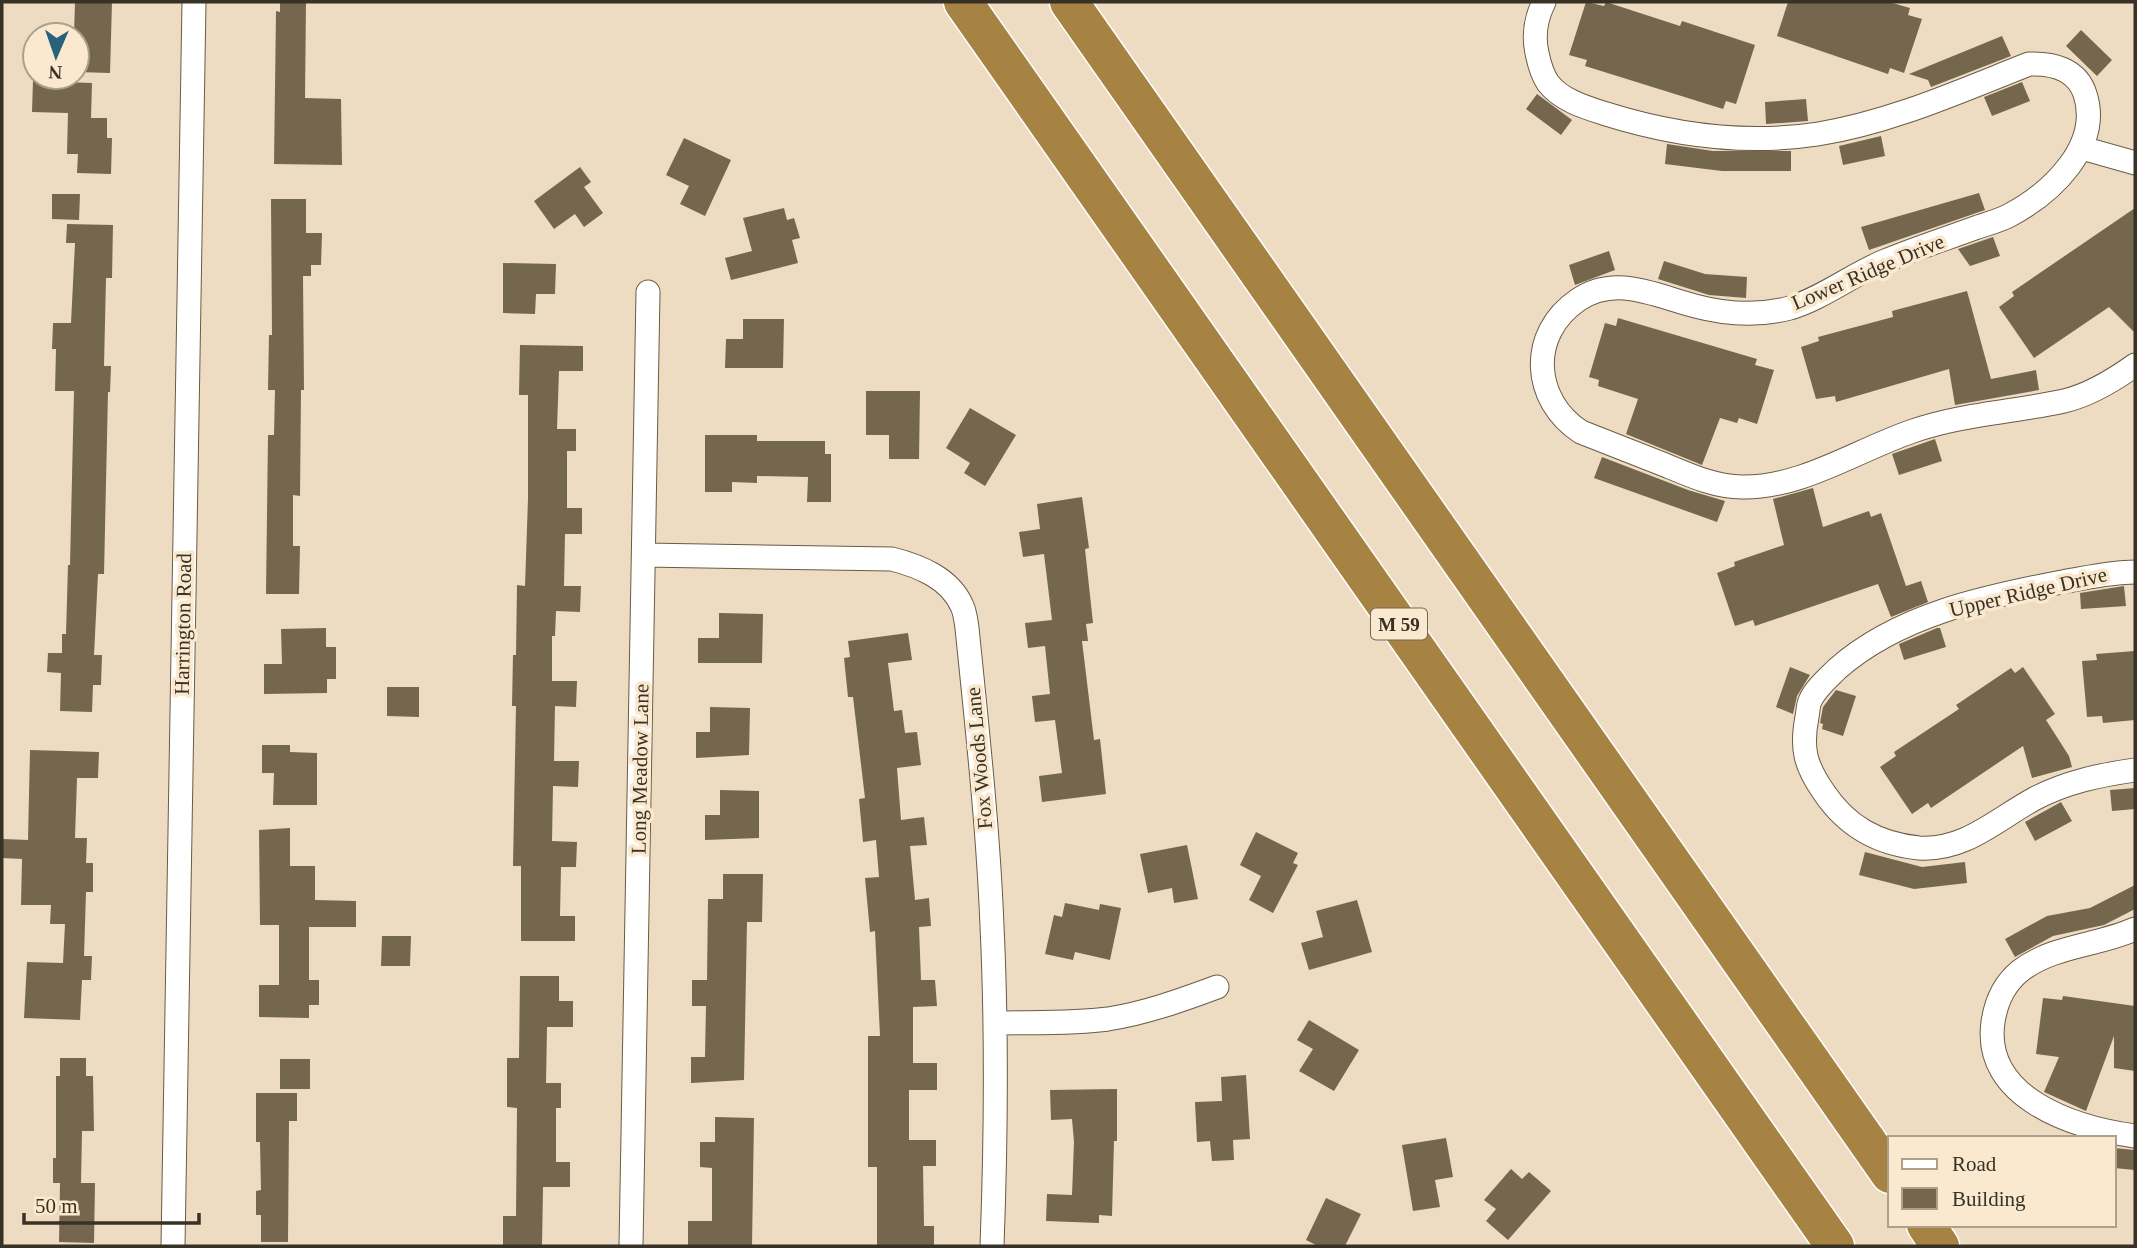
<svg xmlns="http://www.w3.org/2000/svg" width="2137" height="1248" font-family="Georgia,serif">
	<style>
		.building { fill: #75664e }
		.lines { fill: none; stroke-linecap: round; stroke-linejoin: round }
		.minor-casing { stroke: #6a5b43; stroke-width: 25 }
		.motorway-casing { stroke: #fff; stroke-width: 41 }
		.minor { stroke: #fff; stroke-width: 23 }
		.motorway { stroke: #a78343; stroke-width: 38 }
		.labels { text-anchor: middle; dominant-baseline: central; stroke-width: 7; stroke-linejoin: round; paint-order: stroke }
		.shield { fill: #fae9ce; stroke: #726858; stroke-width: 2 }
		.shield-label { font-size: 19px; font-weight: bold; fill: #373126 }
		.street-label { font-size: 21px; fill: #373126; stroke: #fae9ce }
	</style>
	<rect width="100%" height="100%" fill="#eddcc1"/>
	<path class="building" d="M75 2H112L110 73 77 72V35H74Z
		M280 2H306L305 98 341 99 342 165 274 164 276 11 280 12Z
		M1586 2 1604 6 1606 2 1680 26 1682 21 1755 45 1736 104 1726 101 1723 109 1585 66 1587 60 1569 55Z
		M1788 2H1889L1910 8 1908 15 1922 19 1904 73 1890 68 1888 74 1777 36Z
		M2081 30 2112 60 2097 76 2066 46Z
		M2002 36 2011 56 1931 87 1928 80 1909 74Z
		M33 81 92 83 91 118H107V138H112L111 174 77 173 78 154H67L68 113 32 112Z
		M2022 82 2030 101 1992 116 1984 97Z
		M1537 94 1572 120 1561 135 1526 109Z
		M1806 99 1808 121 1766 124 1765 102Z
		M1881 136 1885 156 1843 165 1839 146Z
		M684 138 731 160 705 216 680 204 689 186 666 175Z
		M1667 144 1713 151H1791V171H1722L1665 164Z
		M580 167 591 182 584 187 603 213 584 227 575 214 554 229 534 201Z
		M1979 193 1985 210 1869 250 1861 227Z
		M52 194H80L79 220 52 219Z
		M271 199H306V233H322L321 265H311V276H303L304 390H301L300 496 293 495V546H300L299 594H266L268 435H274L275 390H268L269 335H272Z
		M784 208 787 220 794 218 800 238 792 240 798 263 731 280 725 258 752 251 743 218Z
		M2135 208V333L2109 307 2034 358 1999 307 2014 296 2012 292Z
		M67 224 113 225 112 278H106L104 366H111L110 392H108L104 574H98L94 655H102L101 685H93L92 712 60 711 61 673 47 672 48 653H62V634H66L68 565H70L74 391H55L56 349H52L53 323H71L75 243H66Z
		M1993 237 2000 256 1970 266 1958 249Z
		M1609 251 1615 270 1575 285 1569 265Z
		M1664 261 1705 274 1747 277 1746 298 1709 295 1658 279Z
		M503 263 556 264 555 294H536L535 314 503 313Z
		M1967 291 1991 379 2036 370 2039 390 1955 405 1949 369 1836 402 1835 396 1816 399 1801 347 1819 341 1818 337 1893 317 1892 311Z
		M1618 318 1757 359 1755 365 1774 370 1757 424 1739 418 1737 423 1720 418 1702 465 1626 434 1638 399 1598 386 1599 380 1589 377 1605 323 1616 326Z
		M743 319H784L783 368H725L726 339H743Z
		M520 345 583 346V371H559L557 429H576V451H567V508H582V534H565L564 586H581L580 612 556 611 555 636H552V681H577L576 707 555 706 554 761H579L578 787 553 786 552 841 577 842 576 867H561L560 916H575V941H521V866H513L516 706H512L513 655H516L517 585 525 586 528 499V395H519Z
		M866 391H920L919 459H889V435H866Z
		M970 408 1016 435 985 486 964 473 970 463 946 448Z
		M705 435H757V441H825V454H831V502H807L808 477 757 476V483L732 482V492H705Z
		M1935 439 1942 461 1899 475 1892 454Z
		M1602 457 1688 490 1725 501 1717 522 1594 478Z
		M1813 488 1823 527 1869 511 1871 517 1881 513 1906 586 1921 581 1928 602 1891 617 1878 584 1755 626 1753 620 1735 626 1717 573 1735 566 1734 562 1784 545 1773 499Z
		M1082 497 1089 548 1085 549 1093 623 1086 624 1088 641H1082L1094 740 1100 739 1106 794 1042 802 1039 776 1062 773 1055 720 1035 722 1032 696 1050 694 1045 646 1028 648 1025 623 1052 620 1044 554 1023 557 1019 532 1040 529 1037 504Z
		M2124 586 2126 606 2081 609 2080 593Z
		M719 613 763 614 762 663H698V638H719Z
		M326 628V647H336V679H327V693L264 694V664H282L281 629Z
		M1937 628H1940L1946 647 1904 660 1899 644Z
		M908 633 912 660 888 663 894 711 902 710 905 733 917 732 921 765 897 768 901 820 924 817 927 845 910 846 915 900 929 898 931 926 919 927 921 980H935L937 1006 913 1007V1063H937V1090H909V1140H936V1166H923L924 1226H934V1246H877V1167H868V1036H880L875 931 870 932 865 878 879 877 876 840 863 842 859 799 865 798 853 697H848L844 658 850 657 848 641Z
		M2135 651V720L2103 723 2102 716 2087 717 2082 661 2097 660 2096 654Z
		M1790 667 1810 675 1797 696 1793 714 1776 707Z
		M2023 667 2055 714 2046 720 2069 756 2072 767 2032 778 2023 746 1931 808 1928 803 1912 814 1880 767 1896 756 1894 752 1959 709 1956 705 2011 668 2015 673Z
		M387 687H419V717L387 716Z
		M1836 690 1856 696 1843 736 1822 729 1823 724 1820 723 1823 707Z
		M710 707 750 708 749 755 696 758V732H710Z
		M262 745H290V752L317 753V805H273L274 773H262Z
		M30 750 99 752 98 778H77L75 838H87L86 863H93V892H86L84 956H92L91 980H82L80 1020 24 1018 27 962 63 963 65 924H50L51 905H21L22 859 2 858 3 839 28 840Z
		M2135 788V809L2112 811 2110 790Z
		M720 790 759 791V838L705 840V815H720Z
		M2061 802 2072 821 2035 841 2025 822Z
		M290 828V866H315V900L356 901V927H309V980H319V1005H309V1018L259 1017V985H279V925H260L259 830Z
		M1256 832 1298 853 1293 863 1298 865 1273 913 1249 900 1261 876 1240 865Z
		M1187 845 1198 899 1174 903 1172 888 1148 893 1140 854Z
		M1865 852 1922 867 1965 862 1967 883 1914 889 1859 875Z
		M723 874H763L762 922H747L744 1080 691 1083V1057H705L706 1006H692V980H707L708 899H723Z
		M2135 885V909L2104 925 2053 936 2015 957 2005 939 2047 916 2090 908Z
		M1357 900 1372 952 1309 970 1301 943 1323 937 1316 911Z
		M1065 903 1099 910 1100 904 1121 908 1110 960 1075 952 1073 960 1045 954 1054 915 1062 917Z
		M382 936H411L410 966H381Z
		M520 976H559V1001H573V1027H547L546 1083H561V1108H556V1162H570V1187H543L542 1246H503V1216H516L517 1108 507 1107V1058H519Z
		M2063 996 2135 1006V1071L2114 1068V1036L2086 1111 2044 1092 2059 1057 2036 1054 2043 998 2062 1000Z
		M1309 1020 1359 1050 1334 1091 1299 1071 1313 1049 1297 1040Z
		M60 1058H86V1076H93L94 1131H82L81 1183H95L94 1243 59 1242 60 1183H53V1158H56V1076H60Z
		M280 1059H310V1089H280Z
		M1246 1075 1250 1139 1233 1140 1234 1160 1212 1161 1210 1141 1197 1142 1195 1102 1222 1101 1221 1077Z
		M1117 1089V1141H1114L1112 1216 1099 1215V1223L1046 1221 1047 1194 1072 1195 1074 1142 1072 1119 1051 1120 1050 1090Z
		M256 1093H297V1121H289L288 1242H261V1215H256V1191L261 1190 260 1142H256Z
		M715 1117 754 1118 752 1246 688 1245V1221H712V1168L700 1167V1142H715Z
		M1446 1138 1453 1177 1435 1180 1440 1207 1413 1211 1402 1145Z
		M2114 1148 2135 1150V1170L2114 1168Z
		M1511 1169 1522 1179 1529 1172 1551 1191 1508 1240 1486 1221 1496 1209 1484 1200Z
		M1326 1198 1361 1214 1345 1246H1318L1306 1240Z"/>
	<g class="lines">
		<g class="minor-casing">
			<path id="minor" d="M1544 2C1536 18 1533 35 1537 53 1539 63 1542 74 1548 83 1561 100 1584 107 1603 113 1672 135 1746 145 1818 134 1892 122 1960 91 2029 64 2052 63 2077 69 2085 94 2102 146 2051 193 2010 215 1999 221 1986 224 1975 228 1945 239 1914 249 1885 261 1853 274 1823 298 1790 308 1759 316 1725 314 1695 306 1656 296 1616 274 1578 300 1528 334 1532 400 1581 432 1609 443 1637 454 1665 465 1689 475 1715 487 1742 487 1802 488 1857 450 1913 431 1962 414 2014 412 2064 401 2090 395 2114 380 2135 365
				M2082 148 2135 163
				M644 555 892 559C919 566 950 578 962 606 965 612 966 621 967 628 977 727 988 826 992 926 997 1032 996 1140 992 1246
				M2135 572C2110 572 2086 578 2062 582 1984 597 1898 615 1837 669 1828 678 1815 689 1810 701 1808 705 1808 712 1807 717 1801 748 1805 765 1823 791 1846 826 1877 844 1919 848 1965 851 1997 819 2034 799 2066 782 2100 775 2135 770
				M2135 929C2097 946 2054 945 2020 971 2004 984 1996 1002 1993 1022 1982 1099 2076 1128 2135 1136
				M995 1023C1032 1022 1071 1024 1108 1019 1146 1013 1182 1000 1217 987
				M173 1246 194 2
				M631 1246 648 292"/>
		</g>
		<g class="motorway-casing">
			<path id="motorway" d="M963 2 1835 1246
				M1069 2 1890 1174
				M1926 1225 1940 1246"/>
		</g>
		<use href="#minor" class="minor"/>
		<use href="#motorway" class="motorway"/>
	</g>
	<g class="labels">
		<rect class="shield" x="1371" y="608.5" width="56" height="31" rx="5"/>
		<g class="shield-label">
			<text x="1399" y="624">M 59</text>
		</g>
		<g class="street-label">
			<text transform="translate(1868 272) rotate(-23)">Lower Ridge Drive</text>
			<text transform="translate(2028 592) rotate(-13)">Upper Ridge Drive</text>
			<text transform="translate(183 624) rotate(-89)">Harrington Road</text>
			<text transform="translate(979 758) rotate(-95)">Fox Woods Lane</text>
			<text transform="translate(640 769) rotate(-89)">Long Meadow Lane</text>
		</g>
	</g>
	<rect width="2137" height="1248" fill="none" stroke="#373126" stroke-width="7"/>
	<rect x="1888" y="1136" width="228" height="91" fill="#fae9ce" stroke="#ac9f8b" stroke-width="2"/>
	<rect x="1902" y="1159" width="35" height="10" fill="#ffffff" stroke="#ac9f8b" stroke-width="2"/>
	<text x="1952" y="1171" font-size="21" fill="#373126">Road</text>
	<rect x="1902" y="1188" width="35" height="21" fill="#75664e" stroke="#ac9f8b" stroke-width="2"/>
	<text x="1952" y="1206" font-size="21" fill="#373126">Building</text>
	<g transform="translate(56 56) rotate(182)"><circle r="33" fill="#fae9ce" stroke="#ac9f8b" stroke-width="2"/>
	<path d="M0-5L12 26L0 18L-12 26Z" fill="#28617a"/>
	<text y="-10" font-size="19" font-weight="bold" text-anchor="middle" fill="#373126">N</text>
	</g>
	<path d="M24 1213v10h175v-10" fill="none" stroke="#373126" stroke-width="3.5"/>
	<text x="35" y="1213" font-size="21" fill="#373126" stroke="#fae9ce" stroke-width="5" paint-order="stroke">50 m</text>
</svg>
